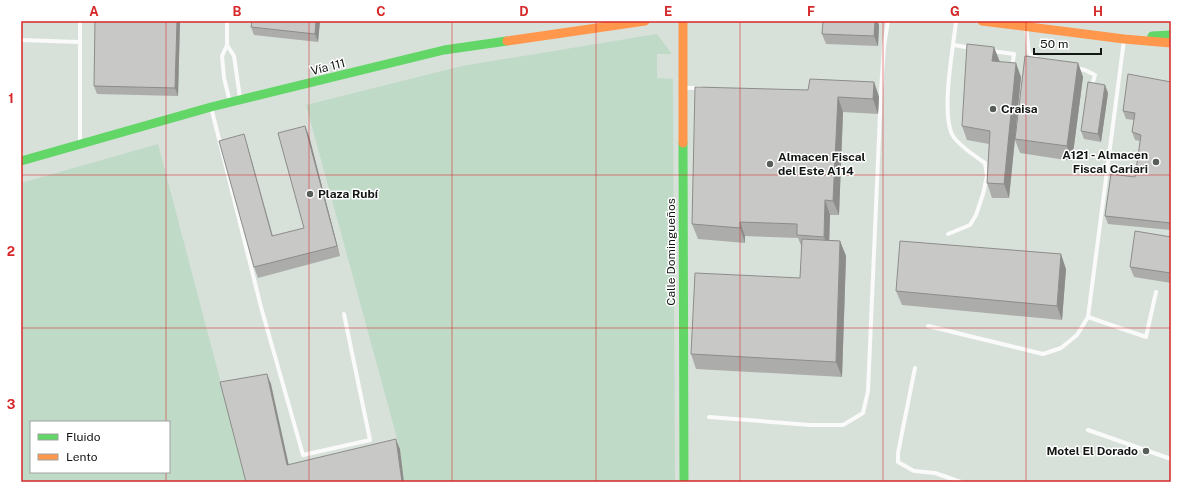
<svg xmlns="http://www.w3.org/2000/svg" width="1192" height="503" font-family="'Public Sans',sans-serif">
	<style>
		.green { fill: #bfdac7; fill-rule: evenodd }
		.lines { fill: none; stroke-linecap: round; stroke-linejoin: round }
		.lane { stroke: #f9faf9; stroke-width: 4 }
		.fast { stroke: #63d668; stroke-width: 9 }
		.slow { stroke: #ff974d; stroke-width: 9 }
		.wall { fill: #acadab }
		.shaded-wall { fill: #8c8d8b }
		.building { fill: #c8c9c7; stroke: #8c8d8b }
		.grid { fill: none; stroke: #d62828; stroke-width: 1; stroke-opacity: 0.55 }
		.poi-dot { fill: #575d59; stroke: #fff; stroke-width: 1.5 }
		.labels { text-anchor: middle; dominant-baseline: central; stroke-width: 3; stroke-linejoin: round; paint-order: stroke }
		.street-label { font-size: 12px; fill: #121713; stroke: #fff }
		.poi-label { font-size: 12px; font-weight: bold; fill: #121713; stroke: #fff; text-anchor: start }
		.neatline { fill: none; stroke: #d62828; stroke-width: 1.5 }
		.grid-label { font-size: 13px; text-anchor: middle; font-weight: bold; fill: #d62828 }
	</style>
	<rect width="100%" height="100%" fill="#d8e0da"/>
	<path class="green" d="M657 34 672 54H657V78L673 79 675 482H404L400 449 306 105 462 66Z
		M158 144 247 482H21V183ZM31 422H169V472H31Z"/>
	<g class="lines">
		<path class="lane" d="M227 21V45L234 56 240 98
			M1026 27 1029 53 1038 59
			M21 40 79 42
			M227 45 222 56 224 78 230 102
			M954 45 971 48
			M992 51 1014 54 1012 67
			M1075 68 1085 70 1095 75 1092 85
			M683 88H701
			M211 107 261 307 303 455 370 440 344 314
			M80 142V21
			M948 234 970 225 976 215 983 194 987 176 985 163C976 157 954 142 951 132 942 106 953 50 956 21
			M1088 317 1146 337 1156 292
			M928 326 1043 354 1061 348 1077 335 1088 317 1124 40
			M915 368 898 453V462L914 471 935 473 961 482
			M709 417 810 425H843L863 413 868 391 881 91 884 46 888 21
			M1088 430 1171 459"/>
		<path class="fast" d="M1152 36 1171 35
			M683 143 684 482
			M21 161 211 107 444 50 507 41"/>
		<path class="slow" d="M683 21V143
			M982 21 1124 39 1171 43
			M507 41 645 21"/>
	</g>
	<path class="wall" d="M95 21H180L178 96 97 94 94 86Z
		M320 21 318 42 254 35 251 27Z
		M823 21H877L879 25 878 46 826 44 822 34Z
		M999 62 1021 77 1016 126 1078 63 1083 77 1072 161 1020 153 1015 140 1009 198H992L987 183 989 144 967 140 962 126Z
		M874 82 879 97 878 114 843 112 839 215H830L829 240 840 241 846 256 842 377 696 369 691 354 800 278 802 248 798 238 745 236V243L698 239 692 224 808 90Z
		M1171 82V230L1108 224 1105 216 1135 177 1140 141 1135 140 1132 132 1134 120 1126 119 1123 111Z
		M1108 93 1101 142 1084 139 1081 131Z
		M305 126 309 136 340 256 258 278 254 267 244 134 247 144 273 236 304 228Z
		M1171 237V283L1134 277 1130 267Z
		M1066 269 1062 320 902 305 896 291Z"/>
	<path class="shaded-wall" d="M177 21H180L178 96 175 88Z
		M316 21H320L318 42 315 34Z
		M875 21H877L879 25 878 46 874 36Z
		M994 47 1000 62 992 61Z
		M1016 63 1021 77 1009 198 1004 184Z
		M1078 63 1083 77 1072 161 1067 146Z
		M874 82 879 97 878 114 873 99Z
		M1105 85 1108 93 1101 142 1098 134Z
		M838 97 843 112 839 215 833 201Z
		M305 126 309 136 340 256 337 246Z
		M244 134 247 144 275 247 272 236Z
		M825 200 830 215 829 251 824 237Z
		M740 222 745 236V243L740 228Z
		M840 241 846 256 842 377 836 362Z
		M1061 254 1066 269 1062 320 1057 306Z
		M267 374 271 384 291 475 287 465Z
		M396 439 400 449 404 482H402Z"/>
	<path class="building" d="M95 21H177L175 88 94 86Z
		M252 21H316L315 34 251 27Z
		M823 21H875L874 36 822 34Z
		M967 44 994 47 992 61 1016 63 1004 184 987 183 990 131 962 126Z
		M1025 56 1078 63 1067 146 1015 139Z
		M1128 74 1171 82V223L1105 216 1111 174 1135 177 1141 135 1132 132 1135 113 1123 111Z
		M810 79 874 82 873 99 838 97 833 201 825 200 824 237 797 235V224L740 222V228L692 224 695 87 808 90Z
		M1088 82 1105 85 1098 134 1081 131Z
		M305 126 337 246 254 267 219 141 244 134 272 236 304 228 278 133Z
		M1135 231 1171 237V273L1130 267Z
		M802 239 840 241 836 362 691 354 695 273 800 278Z
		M900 241 1061 254 1057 306 896 291Z
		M267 374 287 465 396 439 402 482H246L220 382Z"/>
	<path class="grid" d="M166 21V422M309 21V482M452 21V482M596 21V482M740 21V482M883 21V482M1026 21V482M21 175H1171M21 328H1171M166 472V482"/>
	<g class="poi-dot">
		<circle cx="993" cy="109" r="4"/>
		<circle cx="1156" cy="162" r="4"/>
		<circle cx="770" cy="164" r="4"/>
		<circle cx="310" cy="194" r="4"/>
		<circle cx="1146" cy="451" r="4"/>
	</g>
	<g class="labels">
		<g class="street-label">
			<text transform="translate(328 67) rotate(-14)">Vía 111</text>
			<text transform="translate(671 252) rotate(-90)">Calle Domingueños</text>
		</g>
		<g class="poi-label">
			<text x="1001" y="109">Craisa</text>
			<text x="1148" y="155" text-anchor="end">A121 - Almacen<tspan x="1148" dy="14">Fiscal Cariari</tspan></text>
			<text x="778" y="157">Almacen Fiscal<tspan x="778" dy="14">del Este A114</tspan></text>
			<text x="318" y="194">Plaza Rubí</text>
			<text x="1138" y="451" text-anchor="end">Motel El Dorado</text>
		</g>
	</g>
	<rect width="1192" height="503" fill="none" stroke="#ffffff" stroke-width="44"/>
	<rect x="30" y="421" width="140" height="52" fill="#ffffff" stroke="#a0a2a1"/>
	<rect x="38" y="434" width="20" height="6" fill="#63d668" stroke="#a0a2a1"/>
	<text x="66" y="441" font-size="12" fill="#121713">Fluido</text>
	<rect x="38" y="454" width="20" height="6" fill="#ff974d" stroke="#a0a2a1"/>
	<text x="66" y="461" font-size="12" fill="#121713">Lento</text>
	<path d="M1034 48v6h67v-6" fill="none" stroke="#121713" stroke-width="2"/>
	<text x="1040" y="48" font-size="12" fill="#121713" stroke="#ffffff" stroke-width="3" paint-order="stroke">50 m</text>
	<rect x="22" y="22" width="1148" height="459" class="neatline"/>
	<g class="grid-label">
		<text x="94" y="16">A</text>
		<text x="237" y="16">B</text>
		<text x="381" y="16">C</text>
		<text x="524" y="16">D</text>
		<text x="668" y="16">E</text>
		<text x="811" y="16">F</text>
		<text x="955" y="16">G</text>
		<text x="1098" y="16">H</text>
		<text x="11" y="103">1</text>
		<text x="11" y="256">2</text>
		<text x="11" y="409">3</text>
	</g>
</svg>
